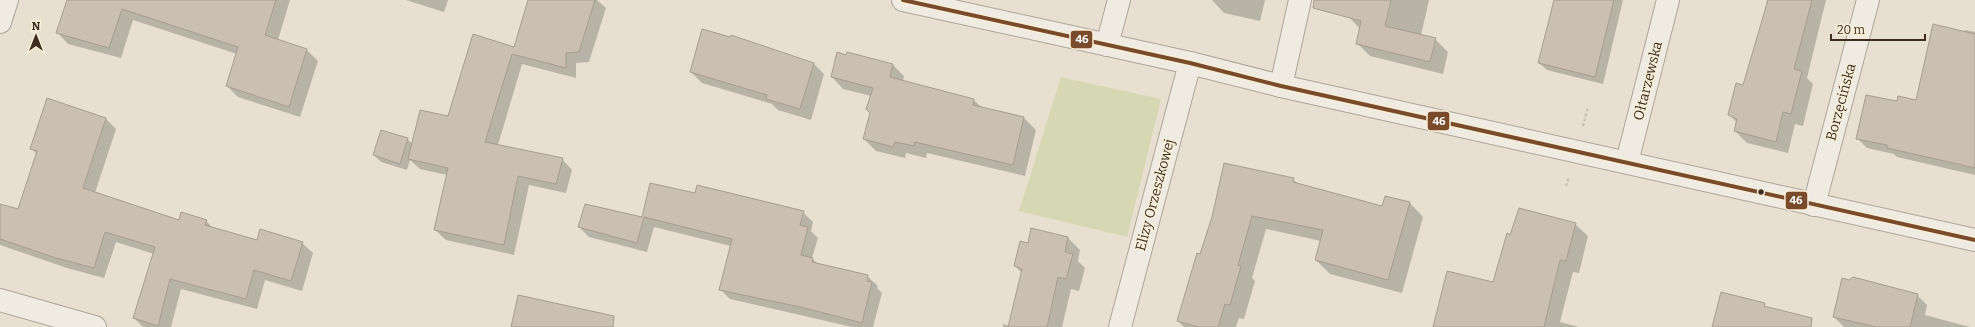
<svg xmlns="http://www.w3.org/2000/svg" width="1975" height="327" font-family="Bitter,serif">
	<style>
		.green { fill: #d6d7b3 }
		.shadow { fill: #0003 }
		.building { fill: #cbbfb2; stroke: #a89c90 }
		.lines { fill: none; stroke-linecap: round; stroke-linejoin: round }
		.minor-casing { stroke: #ada599; stroke-width: 24 }
		.tertiary-casing { stroke: #ada599; stroke-width: 24 }
		.path { stroke: #c8c2b9; stroke-width: 2.5; stroke-dasharray: 3 2; stroke-linecap: butt }
		.minor { stroke: #efebe3; stroke-width: 22 }
		.tertiary { stroke: #efebe3; stroke-width: 22 }
		.bus-1-casing { stroke: #f7eed8; stroke-width: 7 }
		.bus-1 { stroke: #7a4b2a; stroke-width: 4 }
		.bus-dot { fill: #3d2e20; stroke: #f7eed8; stroke-width: 1.5 }
		.labels { text-anchor: middle; dominant-baseline: central; stroke-width: 3; stroke-linejoin: round; paint-order: stroke }
		.street-label { font-size: 14px; fill: #3d2e20; stroke: #f7eed8 }
		.line-badge { stroke: #f7eed8; stroke-width: 1.5 }
		.badge-label { font-size: 11px; text-anchor: middle; font-weight: bold; fill: #fff }
	</style>
	<rect width="100%" height="100%" fill="#e7e0d1"/>
	<path class="green" d="M1061 77 1161 99 1127 237 1019 211Z"/>
	<path class="shadow" d="M68 0H290L278 40 307 50 318 61 300 117 238 97 227 86 237 54 133 20 121 58 68 44 57 32Z
		M406 0H448L444 12Z
		M529 0H597L606 8 589 62 576 63V78L522 64 498 145 562 159 572 170 566 193 529 185 514 255 446 240 435 230 447 175 420 169 410 160 407 170 381 162 374 155 407 139 413 144 448 117 514 48Z
		M1212 0H1265L1260 21 1224 13Z
		M1353 0H1429L1421 35 1435 39 1448 52 1443 74 1370 56 1357 43 1360 29 1349 17Z
		M1555 0H1623L1603 84 1547 70 1539 63Z
		M1767 0H1826L1807 78 1813 84 1803 126 1795 124 1788 153 1747 143 1735 131 1737 123 1729 114 1744 86 1768 5 1766 3Z
		M1965 30 1975 32V175L1897 157 1894 154 1867 148 1857 138 1898 103 1917 101Z
		M813 63 824 74 811 120 778 110 772 104 702 83 691 72Z
		M893 65 904 76 903 81 974 100 982 108 1024 118 1036 130 1025 176 927 153 926 158 906 153 905 158 876 151 864 139 871 113V96L843 89 832 77Z
		M105 118 116 129 95 193 180 221H206L214 229 258 242 302 243 313 253 302 291 265 280 257 309 181 289 171 327H143L134 318 154 254 116 242 104 278 67 268 0 245V205L18 211 37 154 31 148Z
		M1293 179 1298 184 1382 207 1410 203 1423 217 1402 293 1330 274 1316 260 1321 241 1266 229 1252 278 1255 281 1244 319 1239 318 1236 327H1184L1178 321 1201 255Z
		M651 184 696 194 803 212 813 222 811 231 818 238 812 258 818 264 867 276 878 286 877 288 882 293 873 327H852L730 299 720 289 731 246 654 227 647 252 589 237 579 227 643 218Z
		M1575 224 1588 236 1579 273 1573 272 1560 322 1579 327H1434L1494 284 1511 236Z
		M1068 238 1080 250 1078 261 1085 268 1079 291 1071 289 1062 327H1003V324L1010 326 1022 273 1015 266 1029 245Z
		M1849 281 1917 295 1927 305 1925 315 1970 327H1844L1834 317Z"/>
	<path class="building" d="M67 0H276L265 35 307 49 289 107 226 86 238 47 122 9 109 48 56 33Z
		M528 0H595L579 52 566 53V68L512 54 485 142 563 158 556 184 518 176 504 245 434 230 448 168 408 159 420 110 448 116 473 34 514 47Z
		M1314 0H1391L1385 26 1436 38 1430 62 1356 44 1361 21 1313 8Z
		M1554 0H1614L1595 77 1538 63Z
		M1768 0H1812L1794 69 1802 71 1791 114 1783 112 1776 142 1734 131 1737 119 1728 115 1736 83 1743 85Z
		M1933 24 1975 34V168L1887 148V145L1856 139 1866 95 1897 101 1898 96 1916 100Z
		M702 29 730 37 731 35 814 63 800 109 766 99 767 95 690 72Z
		M837 52 846 55 847 52 893 64 890 77 974 99 973 105 1024 117 1013 165 915 142 914 146 895 142 893 147 863 139 870 113 866 109 873 88 831 77Z
		M47 98 106 118 83 188 179 220 181 212 207 220 205 225 257 240 260 229 303 242 291 281 254 270 246 299 170 279 158 326 133 318 155 247 105 232 94 268 56 258 0 239V204L18 209 37 151 30 149Z
		M381 130 408 138 400 164 373 155Z
		M1224 163 1294 178 1293 182 1382 206 1385 196 1410 202 1388 280 1315 260 1323 230 1252 216 1238 265 1241 266 1230 305 1225 304 1218 327H1198L1177 321 1197 253 1200 254 1212 217Z
		M650 183 695 193 697 185 804 211 800 225 808 227 801 255 813 258 812 262 868 275 867 281 872 282 862 323 805 308 719 290 732 239 644 217 637 243 578 227 585 204 642 217Z
		M1519 208 1576 223 1566 261 1560 260 1544 327H1433L1447 271 1493 282 1507 233 1510 235Z
		M1031 228 1068 237 1065 252 1073 254 1066 279 1058 277 1047 327H1008L1022 269 1014 266 1020 241 1028 243Z
		M1853 277 1918 294 1910 327H1876L1833 317 1842 278 1849 280Z
		M1721 292 1765 303 1764 306 1812 318 1811 327H1712Z
		M518 295 614 316 613 327H511Z"/>
	<g class="lines">
		<g class="minor-casing">
			<path id="minor" d="M0 22 7 0
				M1107 45 1119 0
				M1281 86 1300 0
				M1627 162 1668 0
				M1814 205 1868 0
				M0 300 95 327
				M1120 327 1190 63"/>
		</g>
		<g class="tertiary-casing">
			<path id="tertiary" d="M903 0 1190 63 1281 86 1975 240"/>
		</g>
		<path class="path" d="M1583 126 1588 107
			M1566 186 1569 177"/>
		<use href="#minor" class="minor"/>
		<use href="#tertiary" class="tertiary"/>
		<g class="bus-1-casing">
			<path id="bus-1" d="M903 0 1190 63 1281 86 1975 240"/>
		</g>
		<use href="#bus-1" class="bus-1"/>
	</g>
	<circle class="bus-dot" cx="1761" cy="192" r="3.5"/>
	<g class="labels">
		<g class="street-label">
			<text transform="translate(1648 81) rotate(-76)">Ołtarzewska</text>
			<text transform="translate(1841 102) rotate(-75)">Borzęcińska</text>
			<text transform="translate(1155 195) rotate(-75)">Elizy Orzeszkowej</text>
		</g>
	</g>
	<g class="line-badge">
		<rect x="1070" y="30" width="23" height="19" rx="4" fill="#7a4b2a"/>
		<rect x="1427" y="111" width="23" height="20" rx="4" fill="#7a4b2a"/>
		<rect x="1785" y="191" width="23" height="19" rx="4" fill="#7a4b2a"/>
	</g>
	<g class="badge-label">
		<text x="1082" y="43">46</text>
		<text x="1439" y="125">46</text>
		<text x="1796" y="204">46</text>
	</g>
	<g transform="translate(36 36)" stroke="#f7eed8" stroke-width="3" paint-order="stroke">
	<path d="M0-3L7 15L0 10L-7 15Z" fill="#3d2e20"/>
	<text y="-6" font-size="11" font-weight="bold" text-anchor="middle" fill="#3d2e20">N</text>
	</g>
	<path d="M1831 34v6h94v-6" fill="none" stroke="#3d2e20" stroke-width="2"/>
	<text x="1837" y="34" font-size="12" fill="#3d2e20" stroke="#f7eed8" stroke-width="3" paint-order="stroke">20 m</text>
</svg>
